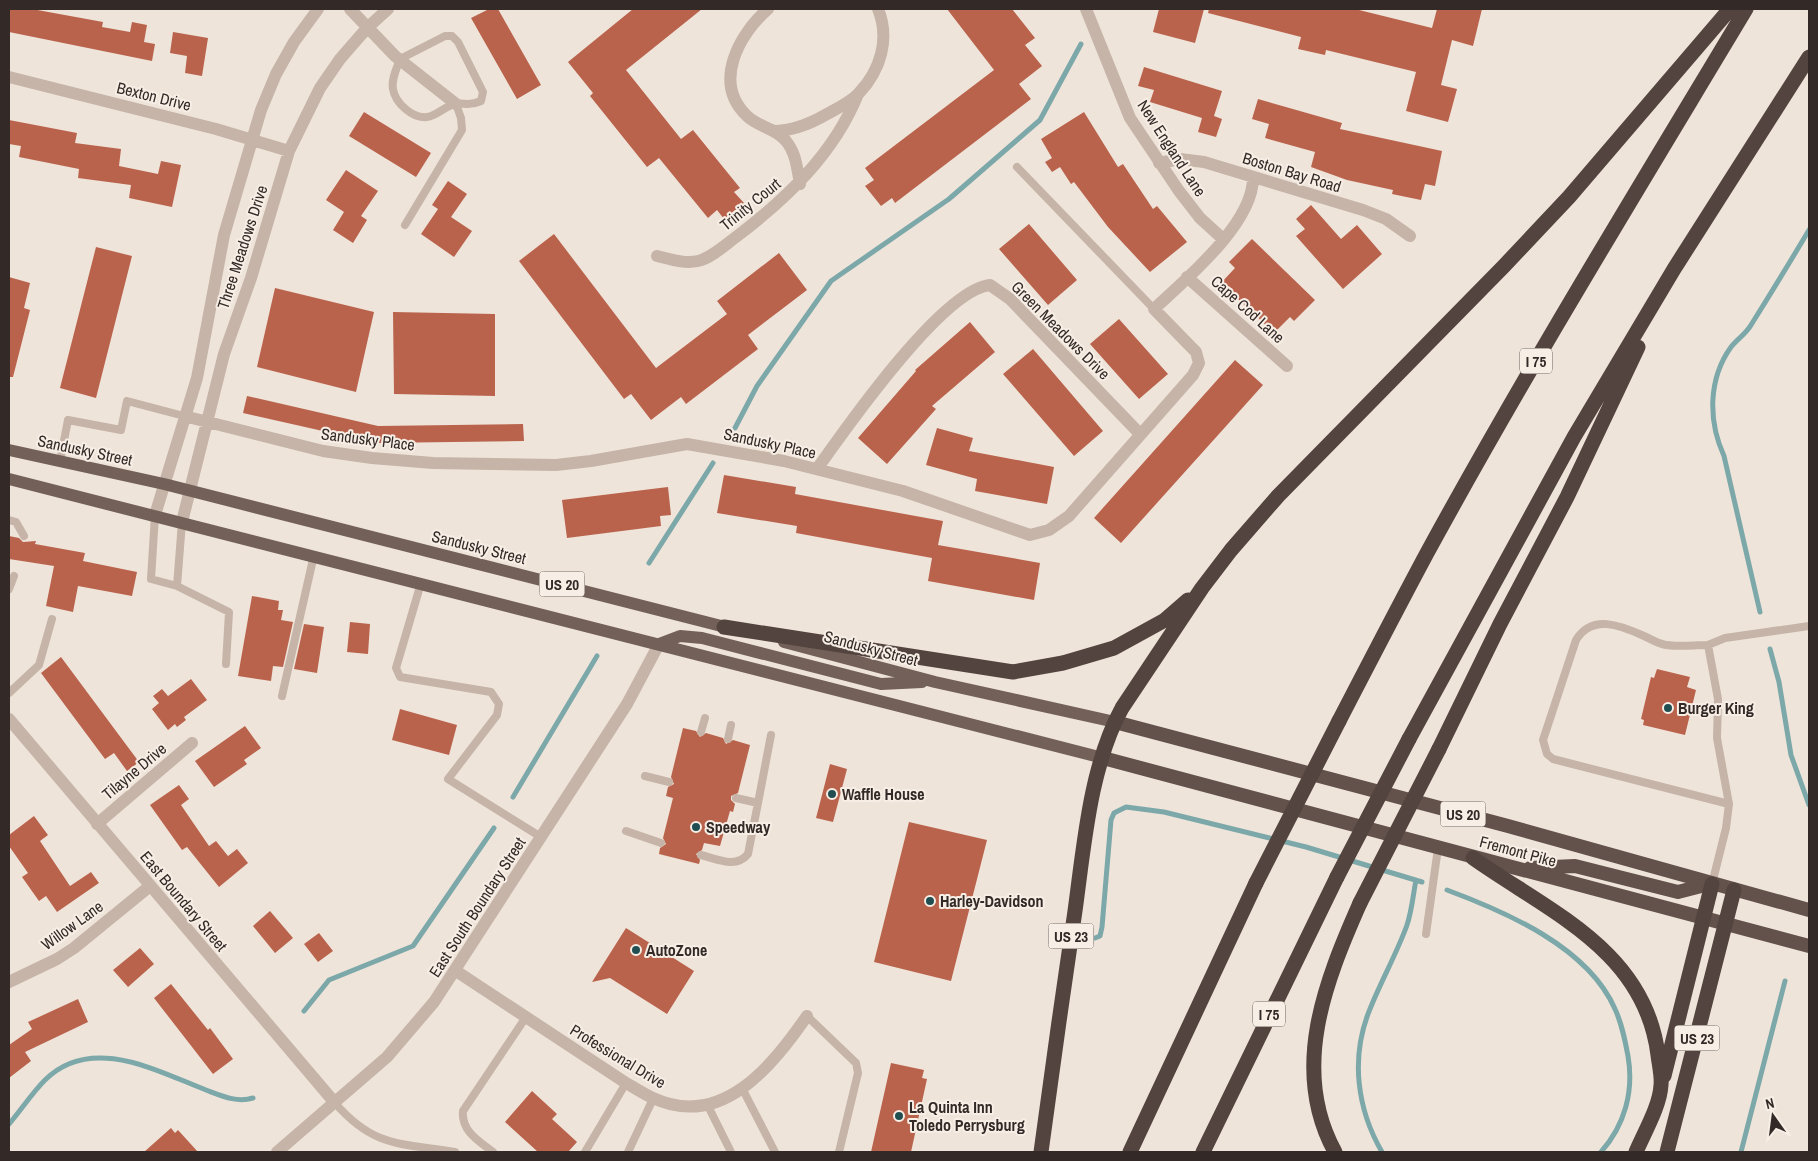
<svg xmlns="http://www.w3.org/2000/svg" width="1818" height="1161" font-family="'Archivo Narrow',sans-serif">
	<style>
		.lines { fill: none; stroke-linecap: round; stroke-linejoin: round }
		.stream { stroke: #7ca8a9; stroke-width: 5 }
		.building { fill: #ba634c }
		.service { stroke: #c5b4a7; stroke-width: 8 }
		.minor { stroke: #c5b4a7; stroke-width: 12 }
		.tertiary { stroke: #c5b4a7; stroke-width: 12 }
		.primary { stroke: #736159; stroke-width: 12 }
		.trunk { stroke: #63524c; stroke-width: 14 }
		.motorway { stroke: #53443f; stroke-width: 15 }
		.motorway-bridge { stroke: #53443f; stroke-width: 15 }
		.poi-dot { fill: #214e50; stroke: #f7eee6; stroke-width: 2 }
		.labels { text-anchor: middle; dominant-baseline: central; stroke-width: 4; stroke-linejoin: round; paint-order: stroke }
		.shield { fill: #f7eee6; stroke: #6e6560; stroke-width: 1 }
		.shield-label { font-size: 15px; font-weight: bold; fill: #332a27 }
		.street-label { font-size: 16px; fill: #332a27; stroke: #f7eee6 }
		.poi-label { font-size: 16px; font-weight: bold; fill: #332a27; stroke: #f7eee6; text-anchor: start }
	</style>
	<rect width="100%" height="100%" fill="#efe4da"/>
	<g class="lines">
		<path class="stream" d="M735 428 757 386 831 281 949 199 1040 120 1081 44
			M649 563 713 463
			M1760 612 1724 456C1708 421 1708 379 1731 347 1737 339 1746 334 1751 325 1771 293 1790 262 1809 230
			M1770 649 1779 682 1791 755 1809 805
			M513 797 597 656
			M1447 890C1506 912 1588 947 1615 1009 1622 1024 1625 1040 1628 1056 1634 1091 1625 1125 1601 1152
			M1095 938 1100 936 1102 927 1111 820 1114 813 1126 807 1164 812 1306 847 1422 882
			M304 1011 329 980 413 946 494 828
			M9 1124C21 1110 32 1093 45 1080 91 1034 157 1071 206 1090 222 1096 237 1103 253 1098
			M1382 1152C1357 1109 1350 1057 1370 1009 1381 981 1397 953 1407 925 1412 910 1413 895 1416 880
			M1741 1152 1785 981"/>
	</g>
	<path class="building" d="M9 9H32L103 22 102 27 130 32 132 22 147 25 144 42 155 44 152 61 9 32Z
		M489 9H498L541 85 517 99 471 18Z
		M633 9H702L626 70 681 139 693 130 740 188 734 192 744 203 724 219 717 210 708 218 659 158 647 167 590 96 593 93 568 62Z
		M947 9H1012L1035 38 1025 45 1042 66 1019 84 1031 99 895 203 892 198 881 206 865 186 874 180 865 168 994 70Z
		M1159 9H1204L1195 43 1153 32Z
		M1209 9H1355L1432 28 1437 9H1482L1473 46 1452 40 1441 85 1457 89 1448 122 1406 111 1416 72 1326 50 1325 55 1298 49 1301 37 1208 13Z
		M173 32 208 38 202 76 185 73 187 56 170 53Z
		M1144 67 1222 91 1214 116 1222 119 1216 137 1198 132 1202 118 1150 102 1154 90 1138 86Z
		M1258 99 1342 123 1340 129 1442 151 1435 186 1425 184 1421 200 1392 194 1393 190 1347 180 1311 167 1315 152 1265 138 1269 124 1252 119Z
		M364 112 431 153 416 177 349 136Z
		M1084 112 1118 167 1123 164 1153 209 1157 206 1187 242 1150 272 1108 227 1074 182 1071 184 1060 167 1052 172 1045 162 1052 158 1041 139Z
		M9 120 77 133 75 143 121 149 119 166 158 174 161 161 181 165 172 207 129 198 131 185 78 178 79 169 19 157 21 146 9 144Z
		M346 170 378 191 361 216 367 220 353 243 333 230 344 212 326 200Z
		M448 181 467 194 451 217 472 231 454 257 421 234 438 209 432 205Z
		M1311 205 1341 239 1357 225 1382 254 1343 289 1296 236 1305 229 1296 219Z
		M1029 224 1077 280 1048 305 999 249Z
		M554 234 656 368 727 314 717 301 779 253 807 290 748 335 758 349 686 404 681 397 651 420 631 394 624 399 519 261Z
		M1252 239 1315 300 1294 321 1290 317 1274 333 1221 283 1235 268 1229 262Z
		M96 247 132 256 96 398 60 388Z
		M9 277 30 283 24 308 30 310 13 377H9Z
		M275 288 374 312 356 392 257 367Z
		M393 312 495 314V396L394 394Z
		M1119 319 1168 374 1139 399 1090 344Z
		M970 322 995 352 932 406 936 409 887 464 858 438 916 371 915 370Z
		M1033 349 1103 431 1074 456 1003 374Z
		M1235 360 1263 385 1121 543 1094 518Z
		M247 396 378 426 523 424 524 441 376 443 243 413Z
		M937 428 973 438 969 451 1054 467 1047 504 975 491 977 479 926 465Z
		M724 475 796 487 795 494 943 521 938 545 1040 563 1034 600 928 581 932 558 796 533 797 526 717 513Z
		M668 487 671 515 660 516 661 526 567 538 562 500Z
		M9 536 19 538 23 542 36 541 35 544 85 553 83 561 137 572 132 596 78 586 73 612 46 606 54 566 9 559Z
		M252 596 279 601 278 610H283L281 620 293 622 283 667 273 666 271 681 238 676Z
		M350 622 370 624 368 654 347 652Z
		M304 624 324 627 317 673 294 669Z
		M61 657 139 762 127 771 114 753 105 759 41 673Z
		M1657 669 1690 677 1687 687 1696 690 1685 735 1643 725 1644 720 1641 719 1651 677 1654 678Z
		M191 679 207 700 184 717 186 720 177 727 175 724 168 730 152 709 159 703 153 696 162 689 168 696Z
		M400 709 457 725 449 755 392 740Z
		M245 726 261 748 244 760 247 764 214 787 195 761Z
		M683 728 696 731 700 737 706 733 723 738 726 744 733 740 750 745 738 793 731 796V800L735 804 733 812 730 811 720 846 704 843 702 850 696 854 700 860 699 864 659 854 660 848 666 844 663 838 673 798 666 796 668 787 674 784 671 777Z
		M830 764 847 769 833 822 816 818Z
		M179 785 189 799 181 805 209 846 216 841 228 856 237 849 248 863 219 887 187 847 182 850 150 805Z
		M34 816 48 835 40 841 70 886 91 872 99 883 57 912 46 896 39 901 22 877 28 873 9 846V835Z
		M909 822 987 840 951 981 874 962Z
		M270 911 293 938 275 953 253 926Z
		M626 928 694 971 667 1014 610 978 592 982Z
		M319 933 333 951 318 962 304 944Z
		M140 948 154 964 128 987 113 970Z
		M171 984 208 1030 210 1028 233 1059 213 1074 154 998Z
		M78 999 88 1022 25 1052 31 1061 9 1078V1045L32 1029 28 1022Z
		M891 1063 924 1070 922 1078 927 1079 911 1152H871Z
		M532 1091 557 1114 552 1119 577 1142 568 1152H538L505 1122Z
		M171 1128 175 1133 178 1130 198 1152H144Z"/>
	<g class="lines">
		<path class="service" d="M445 36H452L458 42 483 92 481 101C468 107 465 102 455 104 445 106 437 116 427 117 413 119 395 103 393 89 391 79 397 68 400 59Z
			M1017 167 1154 309
			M405 225 462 130 461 118 456 104
			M60 461 68 420 121 430 127 401 184 416
			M155 515 151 579 177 586 182 522
			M9 520 16 522 24 536
			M421 583 396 668 400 677 491 692 499 704 497 715 448 779 541 837
			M177 586 229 612 226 664
			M9 589 14 576
			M1708 645 1725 638 1809 626
			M9 693 39 665 52 619
			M282 696 314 555
			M701 732 705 718
			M728 739 731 725
			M645 776 669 782
			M736 798 758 803 771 735
			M626 831 661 843
			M701 855C717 859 736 869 748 854L758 803
			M1712 884 1726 828 1729 804 1717 738 1718 699 1708 645C1694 645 1679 647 1666 645 1658 644 1651 639 1644 636 1620 625 1592 614 1576 640L1543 740 1547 754 1553 759 1729 804
			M1426 934 1438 848
			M807 1016 856 1063 858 1073 839 1152
			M742 1088 775 1152
			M335 1103C374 1148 401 1143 455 1152
			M707 1104 731 1152
			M493 1152C479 1141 461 1131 463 1111L526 1017
			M585 1152 626 1083
			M628 1152 653 1099"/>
		<path class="minor" d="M350 9 395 56 456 104
			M768 9C739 34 712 83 747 116 758 127 776 128 786 141 796 153 797 168 800 184
			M1086 9 1130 118 1179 191 1200 218 1223 239
			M9 77 216 129 289 151
			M773 131C793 131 810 124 827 114 838 108 851 102 859 93 881 70 890 38 878 9
			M1159 163 1180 159 1204 162 1363 210 1386 219 1410 236
			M657 256C670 259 684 264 698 261 711 258 725 245 736 237 786 199 834 154 858 94
			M1187 277 1287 366
			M184 416 323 451 372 458 433 463 556 465 591 461 687 444 784 461 903 491 1030 535 1049 530 1069 516 1193 375 1199 363 1196 352 1154 309C1186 279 1254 223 1253 177
			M817 469C846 428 942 290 990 285L1010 299 1140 434
			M155 515 197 378 224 235 261 110 276 74 294 42 318 9
			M182 522 224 354 251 278 289 151 320 88 340 59 367 28 388 9
			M97 824 192 743
			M456 971 626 1083C635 1088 644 1094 653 1098 722 1130 772 1066 807 1016
			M9 982 57 959 74 948 150 886"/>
		<path class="tertiary" d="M9 719 335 1103
			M277 1152 387 1057 434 1002 627 704 659 644"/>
		<path class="primary" d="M9 450 164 484 733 629
			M9 479 1103 758
			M784 642 935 682 1115 722
			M659 644 680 636 702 638 881 684 922 682"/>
		<path class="trunk" d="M1115 722 1508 826 1809 910
			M1103 758 1809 946
			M1530 868 1575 866 1678 892 1709 884"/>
		<path class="motorway" d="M724 627 1013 672 1063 663 1114 648 1165 620 1188 600
			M1339 721C1368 665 1397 609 1427 553 1528 368 1638 189 1746 9
			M1409 739 1574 437 1674 269 1809 57
			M1439 749 1500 624 1567 497 1638 347
			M1473 858C1549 912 1645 950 1658 1055 1659 1064 1662 1076 1661 1085 1660 1106 1644 1133 1636 1152
			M1664 1076 1712 884
			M1041 1152C1052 1072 1063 991 1075 911 1084 846 1090 766 1122 708L1202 588 1231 550 1278 496 1504 266 1569 197 1730 9
			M1130 1152 1256 883
			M1203 1152 1337 877
			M1335 1152C1290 1070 1325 982 1360 903
			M1667 1152 1734 890"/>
		<path class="motorway-bridge" d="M1337 877 1409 739
			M1256 883 1339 721
			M1360 903 1439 749"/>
	</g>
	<g class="poi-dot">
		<circle cx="1668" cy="708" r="5"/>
		<circle cx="832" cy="794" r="5"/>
		<circle cx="696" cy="827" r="5"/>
		<circle cx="930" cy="901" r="5"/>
		<circle cx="636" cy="950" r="5"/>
		<circle cx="899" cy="1116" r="5"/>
	</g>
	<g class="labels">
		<g class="shield">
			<rect x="1520" y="348.5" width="32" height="25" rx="4"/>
			<rect x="539.5" y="571.5" width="45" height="25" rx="4"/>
			<rect x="1440.5" y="801.5" width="45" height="25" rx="4"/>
			<rect x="1048.5" y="923.5" width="45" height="25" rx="4"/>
			<rect x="1253" y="1001.5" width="32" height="25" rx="4"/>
			<rect x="1674.5" y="1025.5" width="45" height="25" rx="4"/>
		</g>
		<g class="shield-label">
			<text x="1536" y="361">I 75</text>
			<text x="562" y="584">US 20</text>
			<text x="1463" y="814">US 20</text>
			<text x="1071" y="936">US 23</text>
			<text x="1269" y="1014">I 75</text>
			<text x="1697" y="1038">US 23</text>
		</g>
		<g class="street-label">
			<text transform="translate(154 96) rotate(14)">Bexton Drive</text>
			<text transform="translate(1172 148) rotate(57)">New England Lane</text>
			<text transform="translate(1292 172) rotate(17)">Boston Bay Road</text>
			<text transform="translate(750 204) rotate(-39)">Trinity Court</text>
			<text transform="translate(242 247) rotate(-72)">Three Meadows Drive</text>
			<text transform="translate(1248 309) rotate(42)">Cape Cod Lane</text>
			<text transform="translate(1061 330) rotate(45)">Green Meadows Drive</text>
			<text transform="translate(368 439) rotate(7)">Sandusky Place</text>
			<text transform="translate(770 443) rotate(12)">Sandusky Place</text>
			<text transform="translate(85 450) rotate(12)">Sandusky Street</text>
			<text transform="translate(479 547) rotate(14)">Sandusky Street</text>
			<text transform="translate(871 648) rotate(15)">Sandusky Street</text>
			<text transform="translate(134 771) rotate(-40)">Tilayne Drive</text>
			<text transform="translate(1518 851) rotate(15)">Fremont Pike</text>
			<text transform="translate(184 901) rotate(50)">East Boundary Street</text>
			<text transform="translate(477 907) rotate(-57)">East South Boundary Street</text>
			<text transform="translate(72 925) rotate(-36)">Willow Lane</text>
			<text transform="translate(618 1056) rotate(31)">Professional Drive</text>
		</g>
		<g class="poi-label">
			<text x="1678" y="708">Burger King</text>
			<text x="842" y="794">Waffle House</text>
			<text x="706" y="827">Speedway</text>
			<text x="940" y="901">Harley-Davidson</text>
			<text x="646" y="950">AutoZone</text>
			<text x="909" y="1107">La Quinta Inn<tspan x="909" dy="18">Toledo Perrysburg</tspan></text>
		</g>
	</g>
	<rect width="1818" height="1161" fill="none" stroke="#332a27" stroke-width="20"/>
	<g transform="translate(1773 1116) rotate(346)" stroke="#f7eee6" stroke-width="4" paint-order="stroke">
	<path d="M0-4L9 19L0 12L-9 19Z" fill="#332a27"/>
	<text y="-8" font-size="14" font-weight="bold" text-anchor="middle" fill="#332a27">N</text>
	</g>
</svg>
